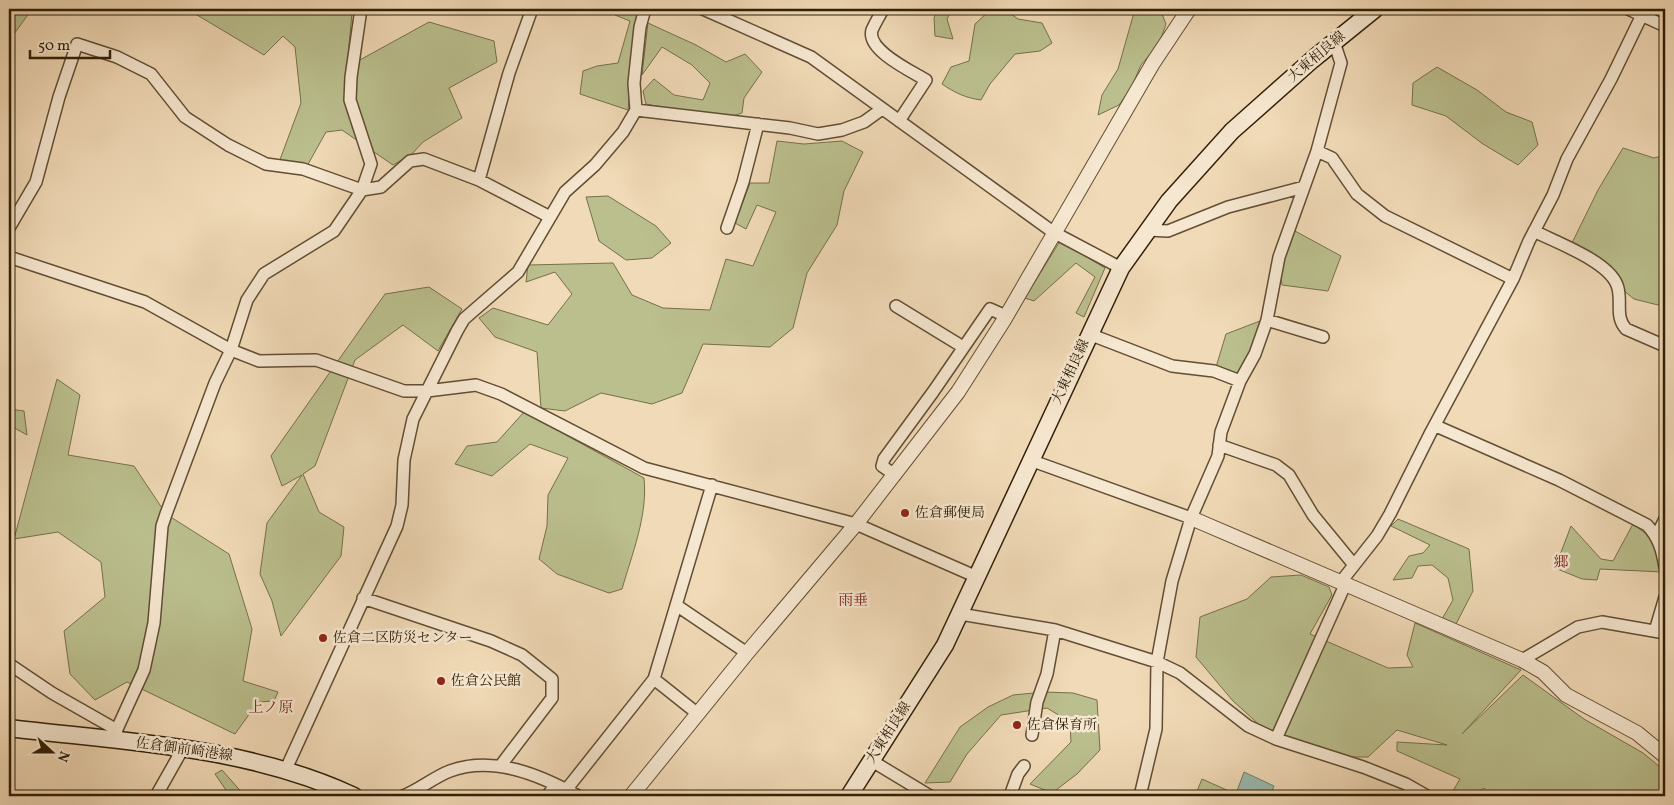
<svg xmlns="http://www.w3.org/2000/svg" width="1674" height="805" font-family="Vollkorn,'Noto Serif JP',serif">
	<style>
		.green { fill: #bbbf8e; stroke: #76704a }
		.water { fill: #9bbab0; stroke: #717c6c }
		.lines { fill: none; stroke-linecap: round; stroke-linejoin: round }
		.minor-casing { stroke: #614e33; stroke-width: 14 }
		.tertiary-casing { stroke: #614e33; stroke-width: 16 }
		.secondary-casing { stroke: #312007; stroke-width: 19 }
		.minor { stroke: #f6e7d0; stroke-width: 11 }
		.tertiary { stroke: #f6e7d0; stroke-width: 14 }
		.secondary { stroke: #f6e7d0; stroke-width: 16 }
		.poi-dot { fill: #8f2418; stroke: #f6e7d0; stroke-width: 2 }
		.labels { text-anchor: middle; dominant-baseline: central; stroke-width: 5; stroke-linejoin: round; paint-order: stroke }
		.street-label { font-size: 14px; fill: #312007; stroke: #f6e7d0 }
		.poi-label { font-size: 14px; fill: #312007; stroke: #f6e7d0; text-anchor: start }
		.neighbourhood-label { font-size: 15px; fill: #7a1f14; stroke: #f6e7d0 }
	</style>
	<rect width="100%" height="100%" fill="#f1dab7"/>
	<filter id="stains"><feTurbulence type="fractalNoise" baseFrequency=".004" numOctaves="4"/><feColorMatrix values="0 0 0 0 .2 0 0 0 0 .09 0 0 0 0 .02 0 0 0 .5 -.17"/></filter>
	<radialGradient id="worn" r=".72"><stop offset=".6" stop-color="#630" stop-opacity="0"/><stop offset="1" stop-color="#630" stop-opacity=".3"/></radialGradient>
	<path class="green" d="M9 9H32L9 41Z
		M187 9H350L352 13 347 67 429 22 494 41 497 62 449 88 462 118 423 142 412 154 393 165 342 130 326 132 307 166 278 165 301 103 295 47 283 36 264 55Z
		M618 9H641L636 27 628 110 580 94 583 71 597 66 618 63 630 21 615 15Z
		M938 9H952L947 19 953 39 935 36 934 18Z
		M991 9H1004L1018 19 1042 23 1052 43 1040 51 1015 54 990 84 981 100C966 98 955 93 942 84L951 67 969 61 975 24Z
		M1135 9H1160L1166 24 1159 44 1141 65 1131 88 1119 105 1098 115 1102 95 1118 69Z
		M648 23 696 45 726 62 745 54 762 72 744 98 742 113 722 120 646 104 643 91 654 79 674 95 703 100 710 83 692 65 662 47 642 75Z
		M1437 67 1477 90 1506 112 1532 122 1538 145 1518 165 1483 144 1446 116 1412 105 1413 83Z
		M777 141 804 144 842 141 863 152 844 191 837 225 807 273 793 328 770 347 703 344 682 393 652 404 601 393 565 411 541 408 537 352 495 337 479 318 493 308 548 325 572 294 555 272 526 282 528 265 613 263 632 295 663 308 710 310 726 259 753 266 776 212 757 205 746 229 735 223 750 183H769Z
		M1623 148 1654 158 1665 155V297L1658 305 1634 299 1570 247 1598 190Z
		M608 196 656 226 671 243 652 258 626 260 599 241 586 197Z
		M1295 231 1341 256 1328 291 1282 285 1280 272Z
		M1060 241 1105 268 1084 317 1076 313 1095 277 1076 263 1034 301 1025 298Z
		M429 287 462 309 438 351 403 325 355 360 315 466 303 474 319 512 344 527 341 556 281 636 272 601 260 574 267 523 302 475 282 486 271 456 385 294Z
		M1260 321 1254 348 1237 377 1216 367 1226 334Z
		M57 379 80 395 68 455 134 466 166 514 229 554 252 629 243 681 278 692 274 701 258 702 235 734 127 682 95 700 70 674 64 631 105 597 101 562 58 532 14 539Z
		M9 409 24 411 27 435 9 425Z
		M524 412 644 478C648 515 632 554 622 589L609 593 557 574 539 559 547 526 548 495 568 458 530 444 492 476 455 464 467 446 497 442Z
		M1398 519 1469 549 1473 591 1455 626 1442 619 1453 600 1448 578 1432 565 1418 566 1412 578 1393 580 1409 556 1423 553 1430 545 1391 526Z
		M1633 524 1645 533 1663 554 1662 572 1600 569 1597 580 1582 579 1555 568 1571 526 1601 559 1613 561Z
		M1301 575 1329 587 1332 595 1310 634 1388 668 1413 667 1407 655 1415 623 1521 670 1462 734 1523 675 1584 719 1643 753 1665 771V796H1490L1484 788 1472 796H1450L1460 779 1397 751V742L1447 745 1397 730 1368 757H1351L1293 741 1264 729 1233 701 1196 657 1200 617 1247 599 1271 577Z
		M1044 692 1073 693 1097 700 1100 750 1077 774 1052 793 1030 784 1071 742 1070 722 1047 708 1001 715 967 754 950 782 925 783 960 727 988 707 1013 695Z
		M222 770 245 796H230L215 774Z
		M1202 779 1240 796H1195Z"/>
	<path class="water" d="M1244 772 1274 786 1270 796H1249L1237 791Z"/>
	<g class="lines">
		<g class="minor-casing">
			<path id="minor" d="M703 9 811 57 1053 232 1121 268
				M883 9C880 15 875 23 872 30 866 50 911 71 926 80L899 121
				M1628 9 1665 26
				M636 110 790 128 818 134 842 130 864 122 882 109
				M1317 151 1332 158 1357 194 1385 216 1513 279
				M479 180 509 73 532 9
				M9 228 36 182 59 97 77 44 117 57 151 74 185 117 228 145 266 164 303 169 362 190 381 187 410 161 424 159 479 180 550 217
				M727 228 743 182 758 124
				M1147 230 1168 231 1228 207 1304 187
				M1534 231C1557 243 1608 261 1617 285 1623 300 1614 316 1626 329L1665 346
				M9 257 145 302 231 350 259 361 316 360 404 391H427L476 385 501 394 644 468 856 524 977 577
				M896 306 963 347
				M1267 320 1323 337
				M1089 334 1172 366 1214 371 1240 381
				M1436 426 1559 480 1647 525C1659 538 1662 550 1665 567
				M1219 445 1276 465 1289 475 1313 515 1354 565
				M1030 460 1191 518
				M895 475 882 466 884 459 933 392 990 309 1006 316
				M1657 535 1665 519
				M1340 583 1377 536 1390 514 1431 432 1513 279 1529 241 1553 195 1567 159 1611 79 1642 15
				M363 598 491 641 522 655 552 679V698L501 765
				M676 605 747 653
				M960 614 1055 630 1157 662 1180 673 1248 726 1276 739 1363 767 1406 784 1427 796
				M1655 631 1665 597
				M1522 660 1578 627 1602 622 1665 633
				M9 664 52 693 117 730
				M654 679 698 714
				M1032 735 1037 702 1047 674 1055 630
				M1276 739 1345 585
				M112 740 144 670 154 623 162 526 166 514 215 383 231 350 247 300 264 274 334 231 362 190 371 164 350 100 351 77 361 9
				M872 761 930 796
				M286 769 397 526 402 505 404 460 413 419 457 331 464 319 518 272 565 192 595 165 623 132 636 110 634 83 640 27 645 9
				M566 790 654 679 712 485
				M156 796 182 750
				M403 796C419 790 434 777 450 771 493 755 540 775 578 796
				M547 796 556 785
				M1010 796 1018 774 1024 766
				M1140 796 1156 729 1157 662 1172 581 1191 518 1218 456 1221 432 1240 381 1255 354 1267 320 1279 257 1317 151 1341 63 1334 42"/>
		</g>
		<g class="tertiary-casing">
			<path id="tertiary" d="M1191 518 1522 660 1543 672 1566 695 1637 733 1665 756
				M631 796 747 653 856 524 958 392 1004 320 1153 63 1189 9"/>
		</g>
		<g class="secondary-casing">
			<path id="secondary" d="M9 728C125 742 247 746 354 796
				M849 796 945 645 1121 268 1169 201 1232 131 1312 60 1375 9"/>
		</g>
		<use href="#minor" class="minor"/>
		<use href="#tertiary" class="tertiary"/>
		<use href="#secondary" class="secondary"/>
	</g>
	<g class="poi-dot">
		<circle cx="905" cy="513" r="5"/>
		<circle cx="323" cy="638" r="5"/>
		<circle cx="441" cy="681" r="5"/>
		<circle cx="1017" cy="725" r="5"/>
	</g>
	<g class="labels">
		<g class="street-label">
			<text transform="translate(1317 57) rotate(-40)">大東相良線</text>
			<text transform="translate(1071 372) rotate(-65)">大東相良線</text>
			<text transform="translate(889 733) rotate(-57)">大東相良線</text>
			<text transform="translate(184 750) rotate(8)">佐倉御前崎港線</text>
		</g>
		<g class="poi-label">
			<text x="915" y="513">佐倉郵便局</text>
			<text x="333" y="638">佐倉二区防災センター</text>
			<text x="451" y="681">佐倉公民館</text>
			<text x="1027" y="725">佐倉保育所</text>
		</g>
		<g class="neighbourhood-label">
			<text x="1561" y="563">郷</text>
			<text x="853" y="601">雨垂</text>
			<text x="271" y="708">上ノ原</text>
		</g>
	</g>
	<rect width="1674" height="805" fill="none" stroke="#f1dab7" stroke-width="30"/>
	<rect x="10" y="10" width="1654" height="785" fill="none" stroke="#312007" stroke-width="2.5"/>
	<rect x="15" y="15" width="1644" height="775" fill="none" stroke="#312007"/>
	<g transform="translate(52 752) rotate(111)" stroke="#f6e7d0" stroke-width="4" paint-order="stroke">
	<path d="M0-4L9 19L0 12L-9 19Z" fill="#312007"/>
	<text y="-8" font-size="14" font-weight="bold" text-anchor="middle" fill="#312007">N</text>
	</g>
	<path d="M30 50v8h80v-8" fill="none" stroke="#312007" stroke-width="2.5"/>
	<text x="38" y="50" font-size="15" fill="#312007" stroke="#f6e7d0" stroke-width="4" paint-order="stroke">50 m</text>
	<rect width="100%" height="100%" filter="url(#stains)"/>
	<rect width="100%" height="100%" fill="url(#worn)"/>
</svg>
